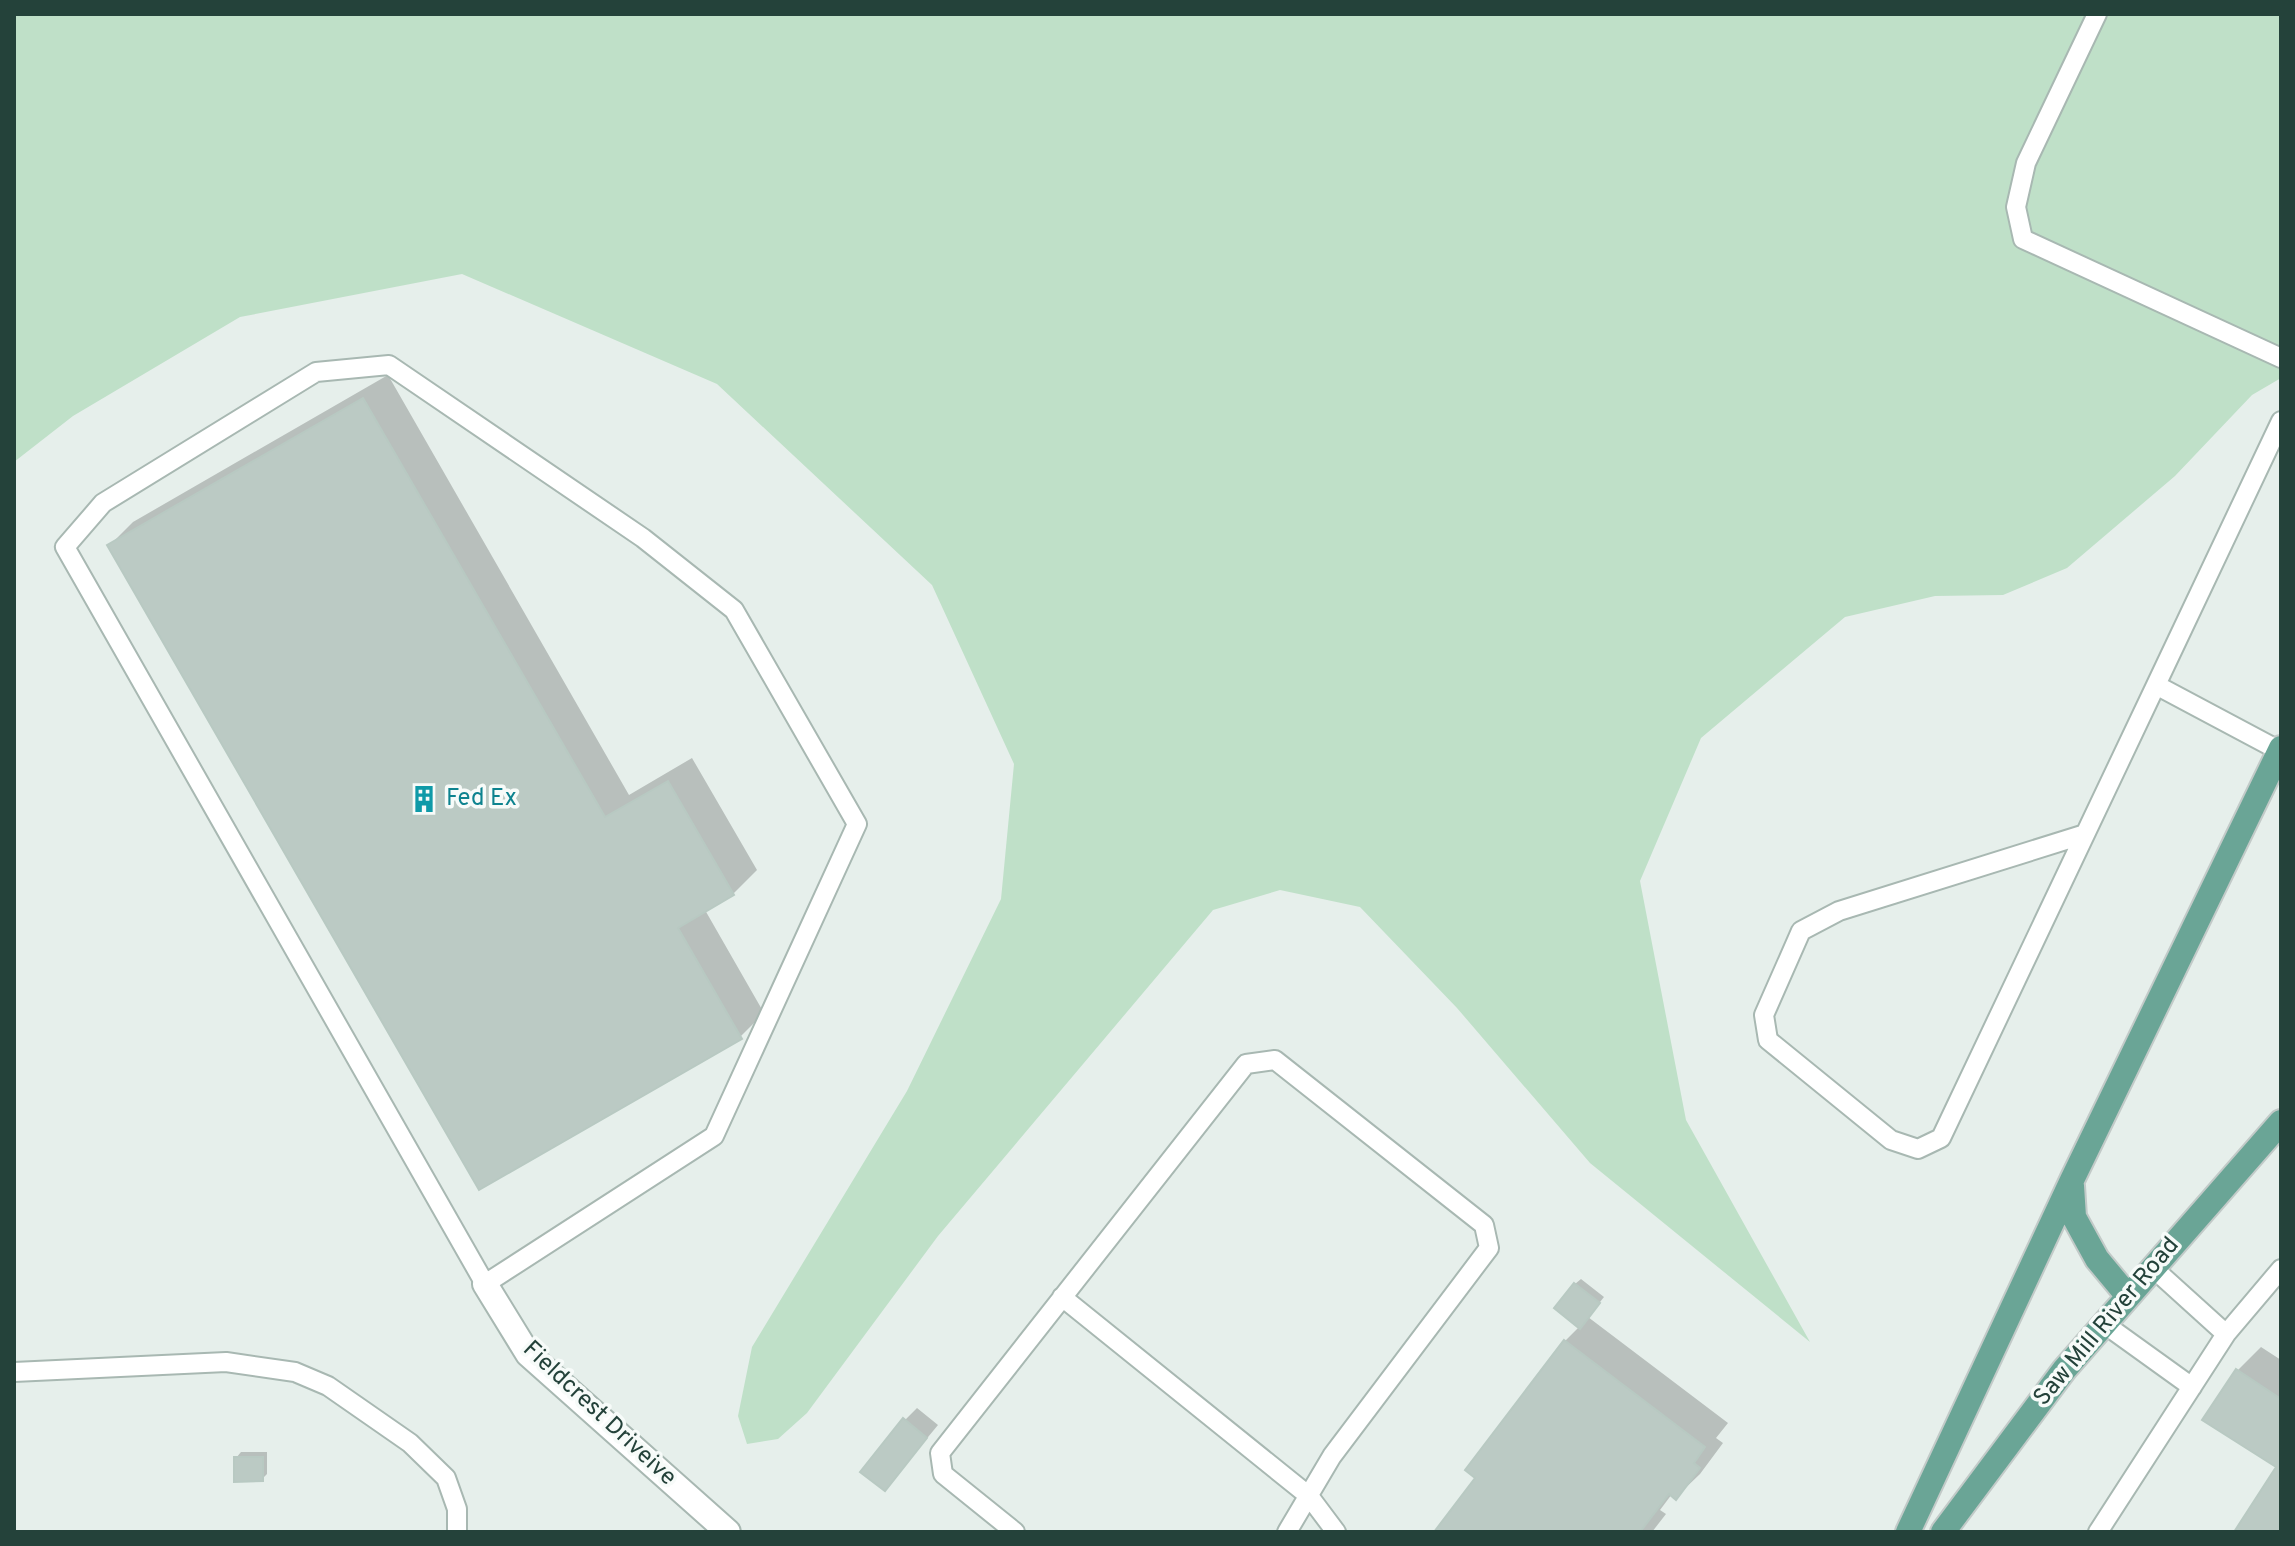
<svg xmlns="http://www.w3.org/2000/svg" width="2295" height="1546" font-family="Overpass,sans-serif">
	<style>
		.green { fill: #bfe0c8 }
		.shadow { fill: #0003 }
		.building { fill: #bbcac4; stroke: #b8c9c2; stroke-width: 2 }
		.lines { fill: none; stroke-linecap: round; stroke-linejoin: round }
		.service-casing { stroke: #a8b8b2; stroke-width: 22 }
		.minor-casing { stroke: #a8b8b2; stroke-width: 28 }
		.primary-casing { stroke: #c2cac8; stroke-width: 28 }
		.service { stroke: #fff; stroke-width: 18 }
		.minor { stroke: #fff; stroke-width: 24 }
		.primary { stroke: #6aa596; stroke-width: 24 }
		.labels { text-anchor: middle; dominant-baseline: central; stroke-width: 7; stroke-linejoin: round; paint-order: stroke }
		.culture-label { font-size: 24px; fill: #0d838f; stroke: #f7fbf9; text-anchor: start }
		.street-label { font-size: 24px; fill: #24423a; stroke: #f7fbf9 }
	</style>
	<rect width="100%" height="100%" fill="#e6efeb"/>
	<path class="green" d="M14 14H2281V378L2252 395 2175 476 2067 568 2003 595 1935 596 1845 617 1701 738 1640 881 1686 1120 1810 1342 1590 1163 1457 1008 1360 907 1280 890 1213 910 938 1236 807 1413 778 1439 747 1444 738 1416 752 1347 907 1091 1001 899 1014 764 932 585 717 384 462 274 240 317 73 416 14 462Z"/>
	<path class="shadow" d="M388 375 629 795 692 758 757 870 733 894 705 910 764 1013 740 1037 109 546 133 522Z
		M1581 1279 1604 1297 1588 1317 1728 1423 1716 1438 1723 1443 1700 1474 1676 1497 1672 1494 1660 1510 1666 1514 1652 1532H1437L1477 1478 1565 1341 1580 1326 1575 1284Z
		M2261 1347 2281 1360V1532H2237L2279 1467 2237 1371Z
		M917 1408 938 1425 885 1489 905 1420Z
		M241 1452H267V1474L262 1479 236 1458Z"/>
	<path class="building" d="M363 398 605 817 668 781 734 895 678 928 742 1039 479 1190 107 545Z
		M1574 1283 1600 1303 1580 1329 1554 1308Z
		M1564 1340 1705 1447 1694 1463 1700 1468 1676 1500 1669 1494 1640 1532H1434L1475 1478 1465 1470Z
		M2236 1369 2281 1399V1532H2234L2276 1467 2202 1420Z
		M903 1418 927 1438 885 1491 860 1472Z
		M234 1457H263V1481L234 1482Z"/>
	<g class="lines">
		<g class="service-casing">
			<path id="service" d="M2097 14 2026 163 2016 207 2023 239 2281 358
				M389 365 643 538 734 610 857 824 714 1136 485 1284 65 547 103 503 316 372Z
				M2280 751 2156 685 2281 421
				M2085 834 1839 911 1801 931 1764 1015 1768 1040 1891 1140 1918 1149 1941 1138 2156 685
				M2152 1267 2226 1334
				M1062 1297 1309 1496 1336 1532
				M2103 1323 2192 1387
				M14 1372 226 1362 295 1372 328 1386 410 1443 446 1478 457 1509V1532
				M1015 1532 943 1474 940 1453 1246 1064 1275 1060 1484 1225 1489 1248 1332 1456 1287 1532
				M2098 1532 2226 1334 2281 1269"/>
		</g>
		<g class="minor-casing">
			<path id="minor" d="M485 1284 528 1354 728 1532"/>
		</g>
		<g class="primary-casing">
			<path id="primary" d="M2072 1186 2074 1217 2097 1259 2127 1295
				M1908 1532 2072 1180 2281 748
				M1943 1532 2064 1370 2281 1122"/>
		</g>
		<use href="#service" class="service"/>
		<use href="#minor" class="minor"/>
		<use href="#primary" class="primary"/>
	</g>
	<defs>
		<g id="building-bare" transform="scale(2.16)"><path d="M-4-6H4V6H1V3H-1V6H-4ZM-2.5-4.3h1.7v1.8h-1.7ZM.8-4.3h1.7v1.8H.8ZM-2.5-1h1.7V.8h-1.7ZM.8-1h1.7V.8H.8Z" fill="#0f9aa8" stroke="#f7fbf9" stroke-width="2.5" paint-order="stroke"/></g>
	</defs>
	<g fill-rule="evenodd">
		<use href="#building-bare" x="424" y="799"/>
	</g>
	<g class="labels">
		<g class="culture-label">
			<text x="446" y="799">Fed Ex</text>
		</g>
		<g class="street-label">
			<text transform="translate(2107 1322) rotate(-50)">Saw Mill River Road</text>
			<text transform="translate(599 1414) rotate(43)">Fieldcrest Driveive</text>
		</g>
	</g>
	<rect width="2295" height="1546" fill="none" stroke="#24423a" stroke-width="32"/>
</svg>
